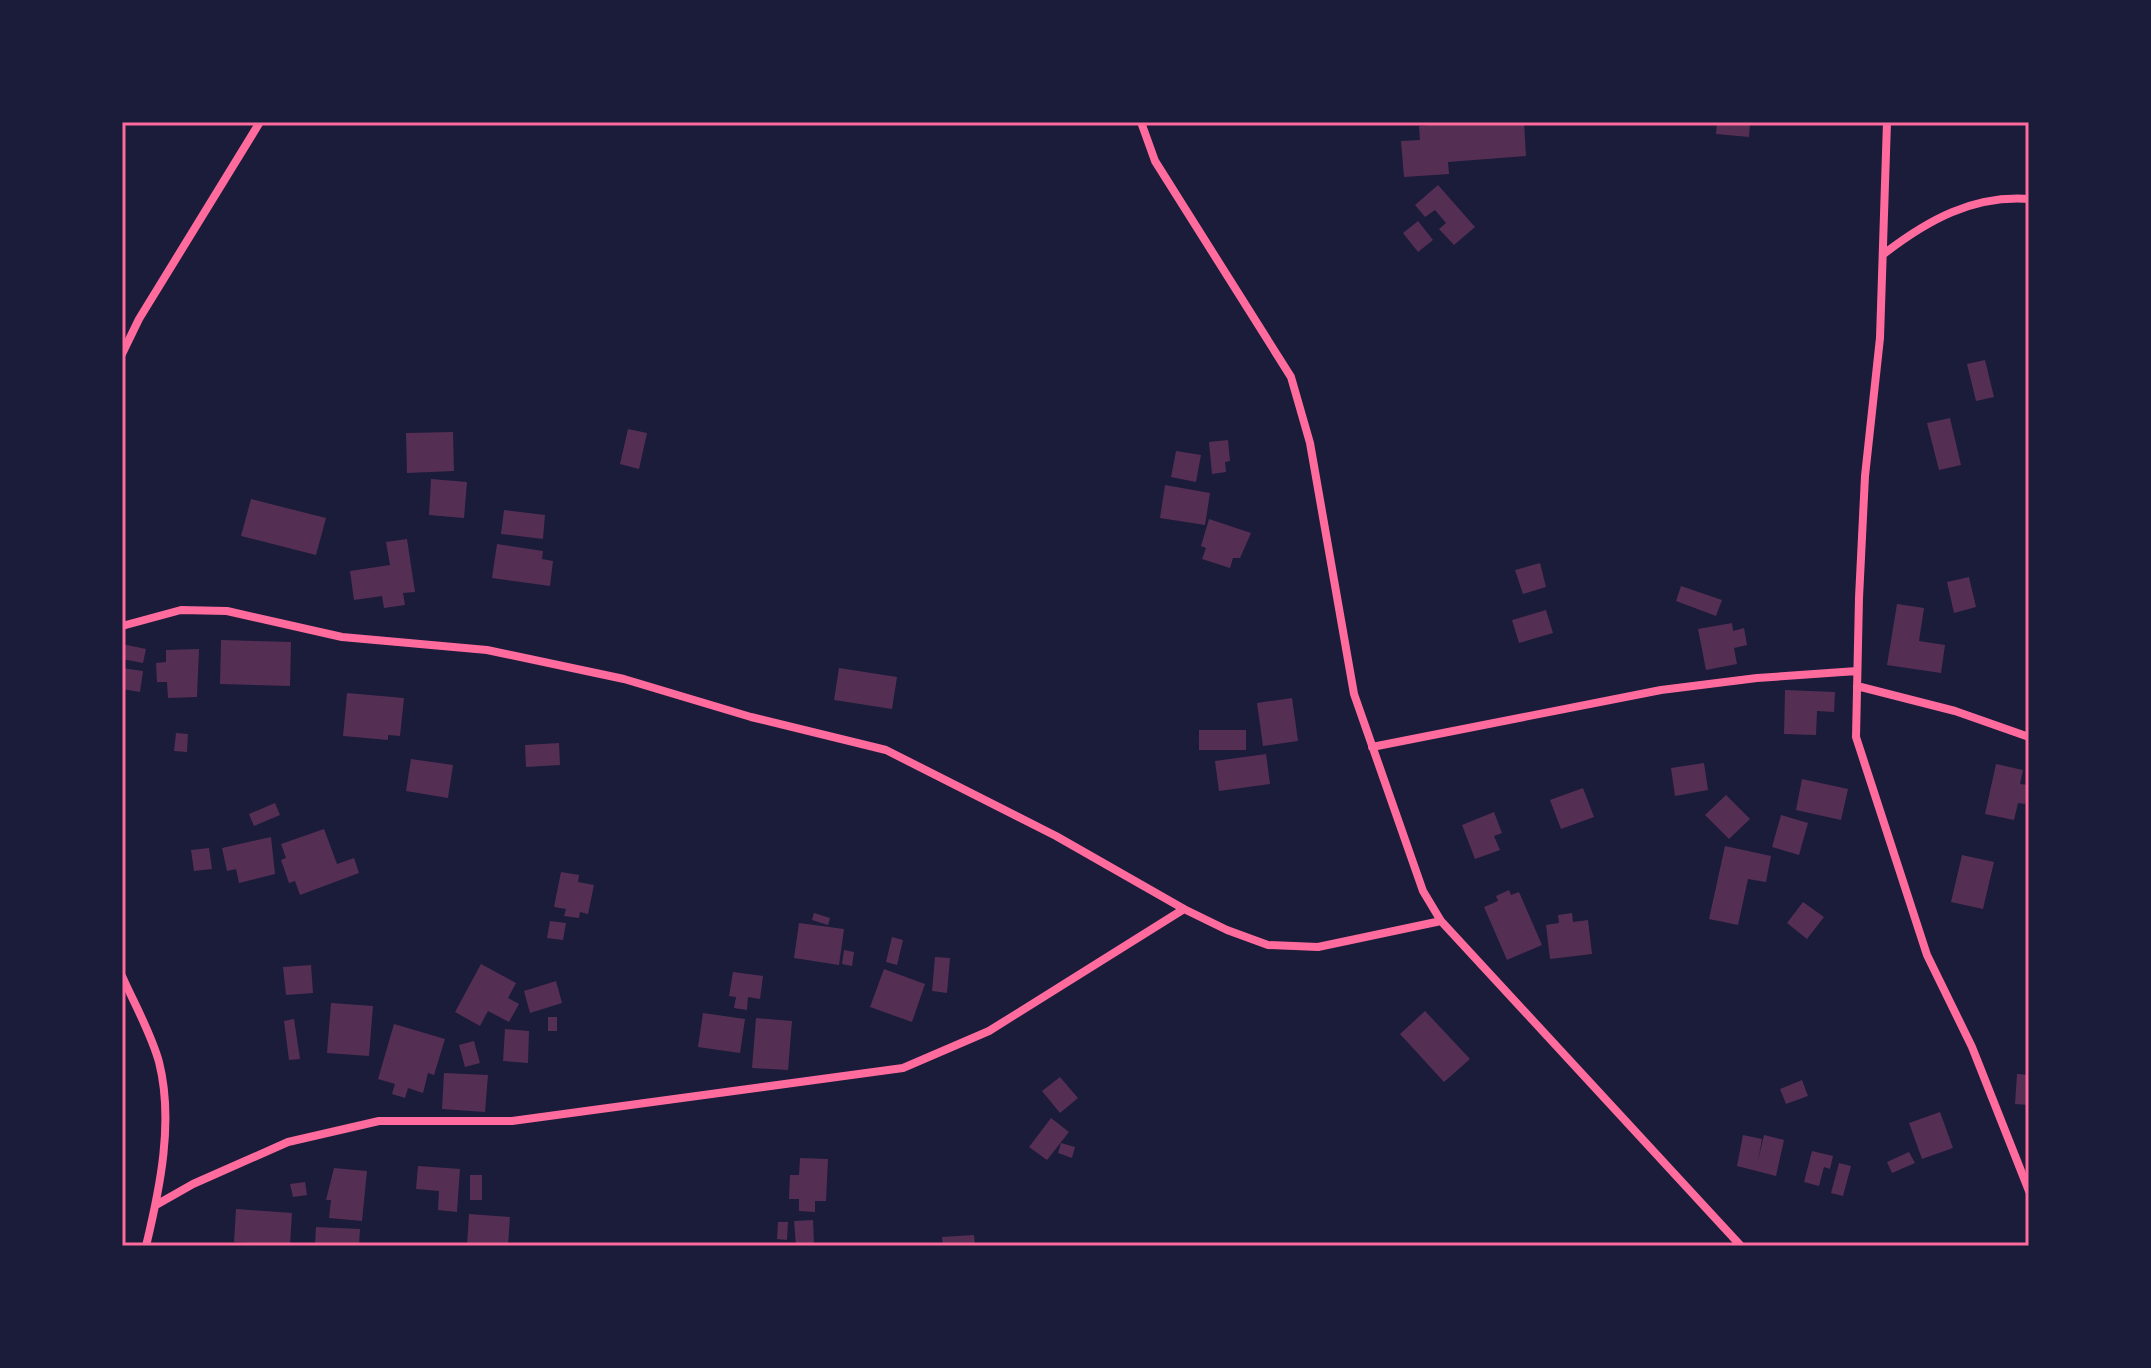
<svg xmlns="http://www.w3.org/2000/svg" width="2151" height="1368" font-family="'DejaVu Sans',sans-serif">
	<style>
		.building { fill: #542f53 }
		.lines { fill: none; stroke-linecap: round; stroke-linejoin: round }
		.minor { stroke: #ff6b9d; stroke-width: 8 }
		.neatline { fill: none; stroke: #ff6b9d; stroke-width: 3 }
	</style>
	<rect width="100%" height="100%" fill="#1b1b3a"/>
	<path class="building" d="M1469 122H1524L1526 156 1448 162 1449 174 1404 177 1401 141 1420 140 1419 126Z
		M1717 122H1750L1749 137 1716 134Z
		M1438 185 1475 227 1454 245 1439 229 1446 223 1435 210 1425 217 1415 205Z
		M1418 221 1433 240 1418 252 1403 233Z
		M1985 360 1994 397 1976 401 1967 364Z
		M1950 418 1961 465 1939 470 1927 423Z
		M628 429 647 433 639 469 620 464Z
		M453 432 454 471 407 473 406 433Z
		M1228 440 1230 461 1225 462 1226 472 1212 474 1209 442Z
		M1176 451 1201 455 1196 482 1171 477Z
		M431 479 467 482 464 518 429 515Z
		M1165 485 1210 493 1205 525 1160 518Z
		M251 499 326 518 316 555 241 536Z
		M504 510 545 515 543 539 501 534Z
		M1209 519 1251 533 1240 558H1233L1230 568 1202 559 1206 548 1201 546Z
		M407 539 415 592 403 593 405 605 384 608 382 596 354 600 350 571 390 565 386 542Z
		M497 544 543 551 542 559 553 561 550 586 492 578Z
		M1540 563 1546 587 1523 594 1515 570Z
		M1969 577 1976 607 1954 613 1947 582Z
		M1681 586 1722 600 1716 616 1676 601Z
		M1897 604 1924 608 1919 641 1945 645 1941 673 1887 665Z
		M1546 610 1553 633 1519 643 1512 620Z
		M1732 623 1733 631 1744 628 1747 645 1734 648 1737 664 1706 670 1698 629Z
		M221 640 291 642 290 686 220 684Z
		M122 644 146 649 143 663 122 659Z
		M199 649 197 697 168 698 167 682H157L156 663 166 662V650Z
		M122 668 143 671 140 692 122 689Z
		M839 668 897 677 892 709 834 700Z
		M1785 690 1835 692 1834 712 1817 711 1816 735 1784 734Z
		M347 693 404 698 400 736 388 735V740L343 736Z
		M1292 698 1298 741 1263 746 1257 703Z
		M1199 730H1246V750H1199Z
		M176 733 188 734 187 752 174 751Z
		M559 743 560 765 526 767 525 745Z
		M1266 754 1270 784 1219 791 1215 761Z
		M411 759 453 765 448 798 406 791Z
		M1704 763 1708 790 1675 796 1671 768Z
		M1996 764 2023 770 2020 784 2029 785 2025 804 2018 803 2014 820 1985 814Z
		M1802 779 1848 789 1841 820 1796 810Z
		M1583 788 1594 817 1561 829 1550 800Z
		M1726 795 1750 819 1729 839 1705 815Z
		M275 803 280 815 254 826 249 814Z
		M1494 812 1502 833 1494 836 1500 850 1475 859 1462 825Z
		M1781 815 1808 823 1799 855 1772 847Z
		M324 829 337 864 354 858 359 873 300 895 295 881 289 883 281 860 286 858 281 844Z
		M271 837 275 874 239 883 236 869 227 871 222 848Z
		M1725 846 1771 856 1766 882 1748 879 1738 925 1709 919Z
		M209 848 212 869 194 871 191 850Z
		M1962 855 1994 862 1983 909 1951 902Z
		M561 872 579 875 578 882 594 885 588 914 580 912 579 918 564 916 566 909 554 907Z
		M1509 890 1511 895 1519 892 1542 945 1507 960 1484 907 1498 901 1496 896Z
		M1803 902 1824 917 1807 939 1787 923Z
		M814 913 830 918 828 925 812 920Z
		M1572 913 1573 922 1588 920 1592 954 1550 959 1546 925 1559 923 1558 915Z
		M550 921 566 923 563 940 547 938Z
		M799 923 844 929 839 965 794 958Z
		M892 937 903 940 897 965 886 962Z
		M844 950 854 952 852 966 842 964Z
		M935 957 950 958 947 993 932 991Z
		M481 964 516 983 508 998 519 1004 509 1022 488 1011 480 1026 455 1012Z
		M311 965 313 993 286 995 283 967Z
		M884 969 925 984 912 1022 870 1007Z
		M733 972 763 976 760 999 748 997 747 1010 734 1008 736 997 729 996Z
		M556 981 562 1003 530 1013 524 991Z
		M331 1003 373 1006 369 1056 327 1053Z
		M1425 1011 1470 1059 1444 1082 1400 1034Z
		M703 1013 745 1019 740 1053 698 1047Z
		M548 1017H557V1031H548Z
		M756 1018 792 1021 788 1070 752 1068Z
		M294 1019 300 1059 289 1060 284 1021Z
		M394 1024 445 1039 434 1075 428 1073 423 1093 408 1088 405 1098 392 1094 395 1084 378 1079Z
		M505 1029 529 1031 528 1063 503 1061Z
		M474 1041 480 1063 465 1067 459 1045Z
		M444 1073 488 1075 485 1112 442 1109Z
		M2017 1074 2029 1075V1105L2015 1104Z
		M1060 1077 1078 1098 1060 1113 1042 1091Z
		M1802 1080 1808 1096 1786 1104 1780 1089Z
		M1940 1112 1953 1148 1922 1159 1909 1123Z
		M1051 1118 1069 1132 1047 1160 1029 1147Z
		M1743 1135 1762 1139 1758 1161 1764 1135 1784 1140 1776 1176 1737 1166Z
		M1061 1143 1075 1147 1072 1158 1058 1153Z
		M1812 1151 1833 1156 1830 1169 1824 1167 1819 1186 1804 1182Z
		M1909 1152 1915 1163 1892 1173 1887 1162Z
		M800 1158 828 1159 826 1201H815V1212L799 1211V1199H789L790 1175H799Z
		M1839 1163 1851 1166 1843 1196 1831 1193Z
		M418 1166 460 1169 457 1212 438 1210 439 1191 416 1189Z
		M334 1168 367 1171 362 1221 329 1218 331 1200H326Z
		M470 1175H482V1200H470Z
		M305 1182 307 1195 293 1197 290 1184Z
		M236 1209 292 1213 290 1245 234 1242Z
		M469 1214 510 1217 508 1246H467Z
		M813 1220 814 1246H796L794 1221Z
		M778 1222H788L787 1240 777 1239Z
		M316 1227 360 1229 359 1246 315 1244Z
		M974 1235 975 1246H943L942 1237Z"/>
	<g class="lines">
		<path class="minor" d="M1141 122 1155 161 1291 377 1310 443 1354 694 1423 891 1441 921 1741 1246
			M1887 122 1880 338 1865 476 1859 598 1856 737 1927 955 1972 1047 2029 1191
			M1885 253C1928 220 1973 195 2029 199
			M122 354 139 319 260 122
			M122 626 181 610 227 611 342 637 487 650 624 679 751 717 886 750 1056 836 1184 909 1227 930 1268 945 1318 947 1441 921
			M1857 686 1955 711 2029 737
			M1372 747 1661 690 1757 678 1857 671
			M122 976C134 1003 151 1033 159 1062 174 1121 160 1188 146 1246
			M156 1205 193 1184 288 1142 379 1121H512L903 1068 989 1031 1184 909"/>
	</g>
	<rect width="2151" height="1368" fill="none" stroke="#1b1b3a" stroke-width="248"/>
	<rect x="124" y="124" width="1903" height="1120" class="neatline"/>
</svg>
